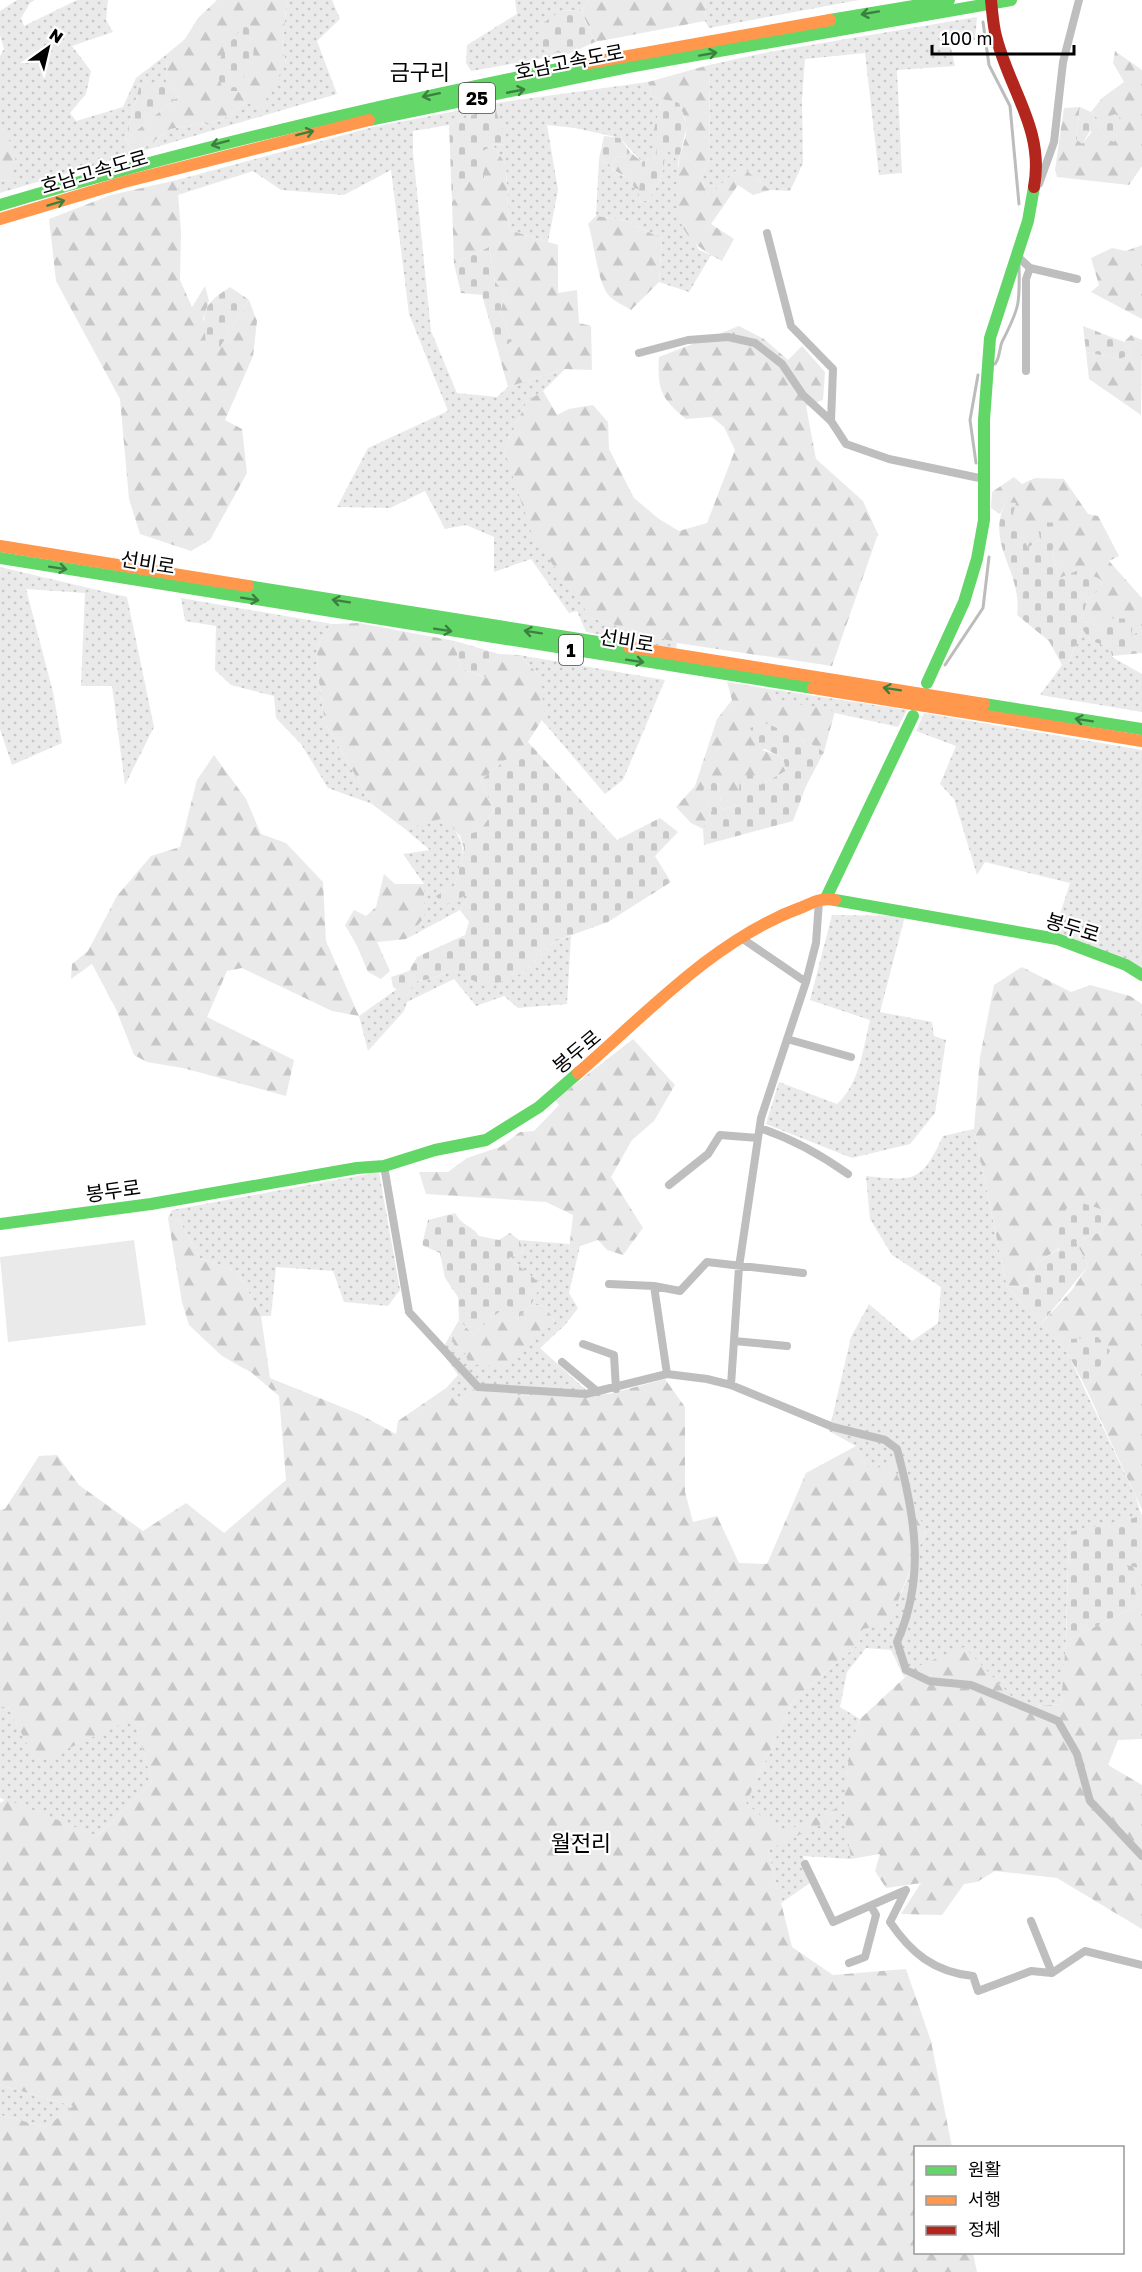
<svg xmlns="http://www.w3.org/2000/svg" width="1142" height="2272" font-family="'Golos Text','Noto Sans KR',sans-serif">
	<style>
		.grass { fill: url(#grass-dots) }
		.forest { fill: url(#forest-firs) }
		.cemetery { fill: url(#cemetery-stones) }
		.pitch { fill: #eaeaea }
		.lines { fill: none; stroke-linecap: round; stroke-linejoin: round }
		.stream { stroke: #bcbcbc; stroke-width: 3 }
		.street { stroke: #bebebe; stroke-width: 8 }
		.fast { stroke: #63d668; stroke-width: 12 }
		.slow { stroke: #ff974d; stroke-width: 12 }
		.jam { stroke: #b3261e; stroke-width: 12 }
		.oneway { stroke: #3b803e }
		.labels { text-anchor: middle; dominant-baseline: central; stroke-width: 4.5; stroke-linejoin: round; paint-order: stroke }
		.shield { fill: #fff; stroke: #4c4c4c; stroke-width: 1.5 }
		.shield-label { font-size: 18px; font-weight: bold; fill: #000 }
		.street-label { font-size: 20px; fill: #000; stroke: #fff }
		.quarter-label { font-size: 22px; fill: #000; stroke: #fff }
	</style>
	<defs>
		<pattern id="grass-dots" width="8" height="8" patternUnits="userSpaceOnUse" patternTransform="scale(1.5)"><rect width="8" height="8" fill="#eaeaea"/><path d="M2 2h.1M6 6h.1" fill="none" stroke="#c7c7c7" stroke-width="1.8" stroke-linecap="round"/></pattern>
		<pattern id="forest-firs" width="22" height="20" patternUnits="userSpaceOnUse" patternTransform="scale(1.5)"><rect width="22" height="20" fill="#eaeaea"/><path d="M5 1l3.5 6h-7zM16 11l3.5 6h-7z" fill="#c7c7c7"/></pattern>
		<pattern id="cemetery-stones" width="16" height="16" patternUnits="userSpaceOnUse" patternTransform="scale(1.5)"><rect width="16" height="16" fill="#eaeaea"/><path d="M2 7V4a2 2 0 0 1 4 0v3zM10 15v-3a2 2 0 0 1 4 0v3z" fill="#c7c7c7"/></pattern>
	</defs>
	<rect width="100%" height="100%" fill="#fff"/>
	<path class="grass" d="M17 0H35L30 3 21 18 24 26 77 0H108L106 20 113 32 72 46 91 71 86 94 70 113 76 121 123 107 136 78 167 54 166 84H140L125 140 136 154 170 129 222 120 247 101 286 63 282 47 287 0H332L340 19 317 41 337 94 0 193V181L10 180 4 133 0 132V56L4 49 0 35V11Z
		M515 0H590L581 10 560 11 543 50 568 54 471 71 466 63 467 45 517 14Z
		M706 0H859L709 28 705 21Z
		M977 17 975 40 950 43 955 66 897 70 902 173 879 175 865 53 805 59 802 100 803 163 790 191 770 190 741 166 709 196 701 178 710 157 709 65 769 52Z
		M648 82 651 96 662 99 651 145H658L656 156 642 162 620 138 575 128 547 125 558 190 548 242 509 230 506 165 493 145 506 144 477 113 449 125 413 131V152L431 331 457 393 497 397 508 387 565 369 543 391 527 401 504 450 591 618 677 643 676 649 586 632 577 611 569 613 531 559 494 572V537L466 525 445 529 425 491 390 508 337 507 368 448 448 411 409 314 391 170 344 195 281 190 253 171 178 195 177 180 373 127 503 102Z
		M667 147 678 162 677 207 699 250 711 255 689 292 659 282 662 239 625 220 596 216 599 159 612 166 613 171 631 179 634 188 640 190 639 202 649 200 661 178Z
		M0 567 127 597 154 727 125 785 112 686H81L85 593 26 589 53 692 62 743 12 765 0 729Z
		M181 598 332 624 317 646 318 675 325 723 372 804 328 788 301 744 276 718 274 696 231 685 215 670 216 626 185 621Z
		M1083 630 1090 640 1111 648 1112 657 1142 674V712L1040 695 1062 665 1068 662Z
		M519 655 665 680 623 780 605 794 541 719 539 675Z
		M770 689 907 710 898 727 777 700Z
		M924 713 1142 750V968L1054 933 1070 883 985 862 977 875 954 799 940 784 956 746 916 731Z
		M445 817C469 848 464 848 455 885L437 896 472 892 460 910 406 939 424 918V884L403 854 430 850 405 829Z
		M832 915 905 916 880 1012 932 1022 934 1036 946 1040 935 1113 910 1144 852 1158 766 1124 779 1082 837 1104C860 1083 863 1049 870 1020L810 1000Z
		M571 936 567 1004 518 1008 504 996 476 1006 454 979 407 1002 404 1011 368 1051 359 1016 397 989 407 996 417 981 431 979 451 970 521 974 555 941Z
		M974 1129 1007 1287 1067 1352 1135 1495 1142 1516 1069 1533 1065 1666 1061 1704 1022 1707 916 1667 904 1677 891 1650 866 1648 847 1672 840 1707 860 1719C843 1765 844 1810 851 1859L803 1856 810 1883 781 1903 768 1850 746 1803 794 1699 859 1644 863 1629 902 1592 926 1530 869 1469 856 1446 829 1431 851 1337 869 1304 912 1341 938 1323 941 1287 892 1255 870 1219 866 1176C915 1181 921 1183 943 1136Z
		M379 1172 400 1290 388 1306 344 1302 333 1271 276 1267 271 1316H261L238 1272 200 1258 179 1220 168 1218 172 1210Z
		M519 1240 570 1244 569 1250 580 1246 569 1293 578 1308 565 1325 540 1348 586 1390 525 1396 474 1389 456 1403 446 1388 458 1375 441 1351 451 1334 454 1345 465 1353 530 1341 555 1322 545 1306 531 1305 541 1284 509 1258 524 1252Z
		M0 1707H8L37 1762 134 1717 152 1782 97 1836 0 1798Z
		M0 2085 73 2106 46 2127 0 2115Z"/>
	<path class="forest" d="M217 0H287L282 47 286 63 262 107 247 101 222 120 170 129 136 154 125 140 180 95 166 84 167 54 185 39 198 18Z
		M590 0H706L705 21 595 42 581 10Z
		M1115 51 1142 70V166L1129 185 1057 177 1055 170 1064 108 1080 107 1076 139 1083 143 1100 121 1091 112 1102 98 1124 82 1113 63Z
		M709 65 710 157 701 178 709 196 741 166 770 190 753 195 738 185 711 224 734 239 722 261C675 238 672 211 679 161 680 150 688 137 686 125 686 118 681 110 679 104L651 96 648 82Z
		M0 132H4C15 149 20 161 10 180L0 181Z
		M493 145 506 165 509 230 558 245V293L577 290 579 323 591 326 592 370 565 369 508 387 498 351 512 341 500 312 506 293 495 282 489 247 454 264 452 202 468 182 483 151Z
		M630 152 642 162 640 190 634 188 631 179 613 170 612 166 617 156 626 157Z
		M177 180 181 232 180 280 192 307 205 286 209 301 203 319 220 347 249 300 257 321 253 356 225 420 242 429 247 473 210 540 191 551 140 534 129 499 120 399 56 281 49 219 111 195Z
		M596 216 625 220 662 239 659 282 631 310C625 306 616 302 610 297 597 284 595 244 588 224Z
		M1142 245V319L1091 292 1099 285 1091 258 1112 248 1126 251Z
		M739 326 764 339 788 360 802 346 825 372 823 400 806 406 816 459 863 501 878 534 832 666 677 643 591 618 533 537 504 450 527 401 543 391 557 415 569 409 593 405 608 422 609 449 634 498 659 519 679 531 707 523 735 450 724 427 712 417 686 419C661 399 657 389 659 357Z
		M1131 335 1142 340 1141 415 1089 379 1086 352 1120 359 1131 354 1124 342Z
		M1014 477 1022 484 1035 478 1064 479 1088 514 1098 516 1119 556 1109 561 1142 598V630L1131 637 1133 619 1099 626 1082 621 1087 600 1102 586 1100 579 1059 578 1052 551 1040 539 1028 548 1006 502 1000 514 991 508 992 492Z
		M359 623 455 641 460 668 484 677 499 654 519 655 539 675 545 715 528 742 481 780 494 810 480 831 460 836 444 818 405 829 372 804 325 723 318 675 317 646 332 624Z
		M727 682 770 689 777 700 835 711 824 752 799 737 762 750 783 757 786 771 760 785 738 805 722 809 718 781 703 793 712 810 703 829 691 823 676 807 695 786 717 719 732 700Z
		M214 755 246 799 261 834 286 843 323 882 326 941 359 1016 332 1011 242 968 227 971 207 1017 294 1060 286 1096 183 1068 147 1062 134 1055 116 1009 92 964 71 979 72 964 88 951 117 896 151 856 180 847 197 780Z
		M384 874 395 884H424V918L406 939 377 942 390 971 381 979 368 972 357 946 345 925 354 910 366 916 376 907Z
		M1022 967 1071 992 1090 985 1130 996 1142 1004V1510L1086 1388 1110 1351 1071 1339 1067 1352 1041 1324 1072 1290 1088 1266 1076 1242 1102 1231 1110 1212 1039 1262 1028 1285 1007 1287 974 1129 980 1057 994 985Z
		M633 1039 675 1085 654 1121 632 1140 611 1177 643 1228 623 1255 607 1250 598 1240 569 1250 573 1215 546 1202 426 1194 419 1172H448L467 1158 500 1147 520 1132 534 1131 559 1105 555 1100Z
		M168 1218 179 1220 200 1258 238 1272 261 1316 270 1378 359 1414 396 1434 398 1421 446 1388 456 1403 474 1389 525 1396 586 1390 609 1394 665 1379 685 1407V1492L693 1522 717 1516 739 1563 767 1564 806 1473 856 1446 869 1469 892 1465 926 1530 889 1623 863 1629 859 1644 794 1699 746 1803 781 1833 844 1805 850 1747 860 1719 916 1667 964 1647 1022 1707 1061 1704 1066 1641 1139 1605 1126 1564 1142 1569V1739L1118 1740 1108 1765 1142 1785V1929L1057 1878 995 1871 977 1882 964 1884 942 1915 901 1914 921 1883 886 1888 875 1871 880 1854 851 1859 844 1813 768 1850 792 1947 833 1975 906 1969 931 2041 952 2147 916 2148V2252L973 2253 977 2272H0V2115L46 2127 73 2106 0 2085V1803L6 1799 97 1836 152 1782 134 1718 37 1763 8 1707H0V1510L5 1509 39 1456 57 1455 79 1485 143 1531 186 1503 224 1533 286 1480 279 1396 252 1373 222 1356 189 1325 182 1302Z
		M507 1304 517 1319 531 1305 545 1306 555 1322 502 1367 469 1364 465 1353 454 1345 451 1334 459 1320 473 1334Z"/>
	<path class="cemetery" d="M581 10 595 42 568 54 543 50 538 27 560 11Z
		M245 25 255 35 253 57 237 91H224L215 70 225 48Z
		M140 84H166L180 95 125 140Z
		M662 99 679 103 687 126 678 162 667 148 661 178 649 200 638 202 642 162 656 156 657 146 650 145Z
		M1080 107 1091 112 1100 121 1115 114 1126 122 1114 142 1090 131 1082 144 1076 139Z
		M496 111 507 144 493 145 483 151 484 178 468 182 452 202 449 125 477 113Z
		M604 136 620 138 630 152 626 157 617 156 612 166 599 159Z
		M489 247 495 282 506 293 500 312 512 341 498 351 482 295 461 293 454 264Z
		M230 287 249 300 220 347 206 344C203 311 201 306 230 287Z
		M1083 326 1124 342 1131 354 1120 359 1086 352Z
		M1006 502 1016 503 1013 514 1028 548 1040 539 1037 522 1060 523 1052 551 1059 578 1079 570 1100 579 1102 587 1087 600 1082 621 1099 626 1105 618 1134 619 1131 636 1142 630V653L1112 656 1110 648 1090 640 1083 630 1068 662 1062 665 1049 641 1017 615C1023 571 984 544 1006 502Z
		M455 641 499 654 485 677 460 668Z
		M765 723 799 737 824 752 806 786 793 821 704 845 703 829 712 810 703 793 706 776 718 781 722 809 738 805 740 778 752 773 760 785 786 771 783 757C765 750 757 747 750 728Z
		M528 742 617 840 660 818 678 832 655 856 671 882 608 922 555 941 521 974 487 987 451 970 431 979 417 981 407 996 393 987 391 977 409 971 417 957 465 935 469 922 460 910 471 893 445 905 436 896 455 885 464 848 460 836 480 831 494 810 481 780Z
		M1073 1200 1110 1212 1102 1231 1076 1242 1088 1266 1041 1324 1007 1287 1028 1285 1039 1262 1060 1248 1053 1227Z
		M455 1213C464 1228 472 1225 479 1236L499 1240 510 1233 519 1240 524 1252 509 1258 541 1284 531 1305 517 1319 507 1305 473 1334 459 1320 458 1297 445 1278 440 1253 422 1245 428 1220Z
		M1098 1337 1110 1351 1086 1388 1067 1352 1071 1339Z
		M1142 1516V1569L1127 1565 1139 1605 1066 1641 1069 1532Z"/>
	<path class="pitch" d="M134 1240 146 1325 8 1342 0 1257Z"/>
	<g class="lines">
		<path class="stream" d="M983 22 989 65 1010 106 1019 204
			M995 364C1000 358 999 349 1002 342 1020 307 1020 303 1019 264
			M976 463 970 420 978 375
			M945 665 983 608 989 557"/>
		<path class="street" d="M1039 184 1054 142 1063 62 1079 0
			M767 233 791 326 833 369 831 421
			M1016 255 1030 268 1077 279
			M639 353 688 340 728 337 755 343 782 364 803 395 831 421 846 444 889 459 984 479
			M1026 371V279L1030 268
			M740 937 806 982
			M787 1039 851 1057
			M760 1128C793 1139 820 1154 848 1174
			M384 1166 409 1312 478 1387 586 1394 667 1374 707 1379 731 1385 833 1427 885 1440 897 1449C915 1516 926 1577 897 1642L906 1670 929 1681 971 1685 1058 1721 1077 1754 1090 1801 1142 1856
			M669 1185 708 1154 720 1135 758 1138
			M609 1284 654 1286 667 1374
			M654 1286 680 1291 707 1262 803 1273
			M734 1341 787 1346
			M583 1344 614 1355 616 1389
			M562 1362 598 1392
			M731 1385 739 1267 761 1118 806 982 816 943 819 901
			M805 1864 833 1922 906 1890 890 1922C911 1953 934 1972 973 1976L978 1991 1031 1971 1052 1973 1085 1951 1142 1965
			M1031 1921 1052 1973
			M849 1963 865 1957 876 1915 871 1906"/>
		<path class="fast" d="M830 20 949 0
			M369 120 628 67 1011 0
			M0 205C194 147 390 102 589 63
			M0 558 813 688
			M248 586 629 647
			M927 683 964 602 977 559 984 520V420L990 338 1028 221 1034 187
			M984 704 1142 729
			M826 898 913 716
			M835 900 1057 939 1126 965 1142 975
			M0 1224 151 1204 357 1168 384 1166 435 1150 486 1140 539 1107 578 1073"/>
		<path class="slow" d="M589 63 830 20
			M0 219 124 182 369 120
			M0 546 248 586
			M629 647 984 704
			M813 688 1142 741
			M578 1073C645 1015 715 939 800 908 812 903 822 897 835 900"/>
		<path class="jam" d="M991 0C992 11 993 22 995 32 1007 87 1045 128 1034 187"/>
	</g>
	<defs><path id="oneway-shaft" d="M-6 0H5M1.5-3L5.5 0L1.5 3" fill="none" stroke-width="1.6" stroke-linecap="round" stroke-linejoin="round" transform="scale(1.5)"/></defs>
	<g class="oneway">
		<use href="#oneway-shaft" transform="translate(870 13) rotate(170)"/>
		<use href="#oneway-shaft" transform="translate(708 54) rotate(-10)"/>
		<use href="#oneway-shaft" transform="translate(516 91) rotate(-11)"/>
		<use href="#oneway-shaft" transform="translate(431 95) rotate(168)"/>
		<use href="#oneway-shaft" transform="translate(305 133) rotate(-14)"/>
		<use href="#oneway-shaft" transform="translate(220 143) rotate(165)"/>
		<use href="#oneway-shaft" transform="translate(56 203) rotate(-17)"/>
		<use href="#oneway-shaft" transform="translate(58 568) rotate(9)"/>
		<use href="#oneway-shaft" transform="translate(250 599) rotate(9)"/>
		<use href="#oneway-shaft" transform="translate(341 601) rotate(-171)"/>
		<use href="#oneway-shaft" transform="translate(443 630) rotate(9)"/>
		<use href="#oneway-shaft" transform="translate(533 632) rotate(-171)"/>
		<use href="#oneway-shaft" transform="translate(635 661) rotate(9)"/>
		<use href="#oneway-shaft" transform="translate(892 689) rotate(-171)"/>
		<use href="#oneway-shaft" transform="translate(1084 720) rotate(-171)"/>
	</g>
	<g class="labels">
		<g class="shield">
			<rect x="459" y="83" width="36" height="30" rx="4.5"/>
			<rect x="559" y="635" width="24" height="30" rx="4.5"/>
		</g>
		<g class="shield-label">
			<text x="477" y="98">25</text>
			<text x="571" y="650">1</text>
		</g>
		<g class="street-label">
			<text transform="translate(569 61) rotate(-11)">호남고속도로</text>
			<text transform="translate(94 171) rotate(-16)">호남고속도로</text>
			<text transform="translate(148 562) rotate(9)">선비로</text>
			<text transform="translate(627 640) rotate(9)">선비로</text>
			<text transform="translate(1073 927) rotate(17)">봉두로</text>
			<text transform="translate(576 1051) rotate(-40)">봉두로</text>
			<text transform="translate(113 1190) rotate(-8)">봉두로</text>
		</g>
		<g class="quarter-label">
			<text x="420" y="71">금구리</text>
			<text x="581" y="1842">월전리</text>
		</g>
	</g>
	<rect x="914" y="2146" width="210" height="108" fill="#ffffff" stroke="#999999" stroke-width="1.5"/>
	<rect x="926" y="2166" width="30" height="9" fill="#63d668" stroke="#999999" stroke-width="1.5"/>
	<text x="968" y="2176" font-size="18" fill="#000000">원활</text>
	<rect x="926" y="2196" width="30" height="9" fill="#ff974d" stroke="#999999" stroke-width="1.5"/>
	<text x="968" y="2206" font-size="18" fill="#000000">서행</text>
	<rect x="926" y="2226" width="30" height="9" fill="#b3261e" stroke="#999999" stroke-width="1.5"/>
	<text x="968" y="2236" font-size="18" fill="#000000">정체</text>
	<g transform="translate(48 48) rotate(34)" stroke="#ffffff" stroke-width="4.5" paint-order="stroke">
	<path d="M0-4.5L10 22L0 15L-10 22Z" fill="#000000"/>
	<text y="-9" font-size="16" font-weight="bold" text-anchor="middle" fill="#000000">N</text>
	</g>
	<path d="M932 45v9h142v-9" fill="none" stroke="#000000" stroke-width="3"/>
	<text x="941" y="45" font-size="18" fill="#000000" stroke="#ffffff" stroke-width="4.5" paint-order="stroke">100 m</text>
</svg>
